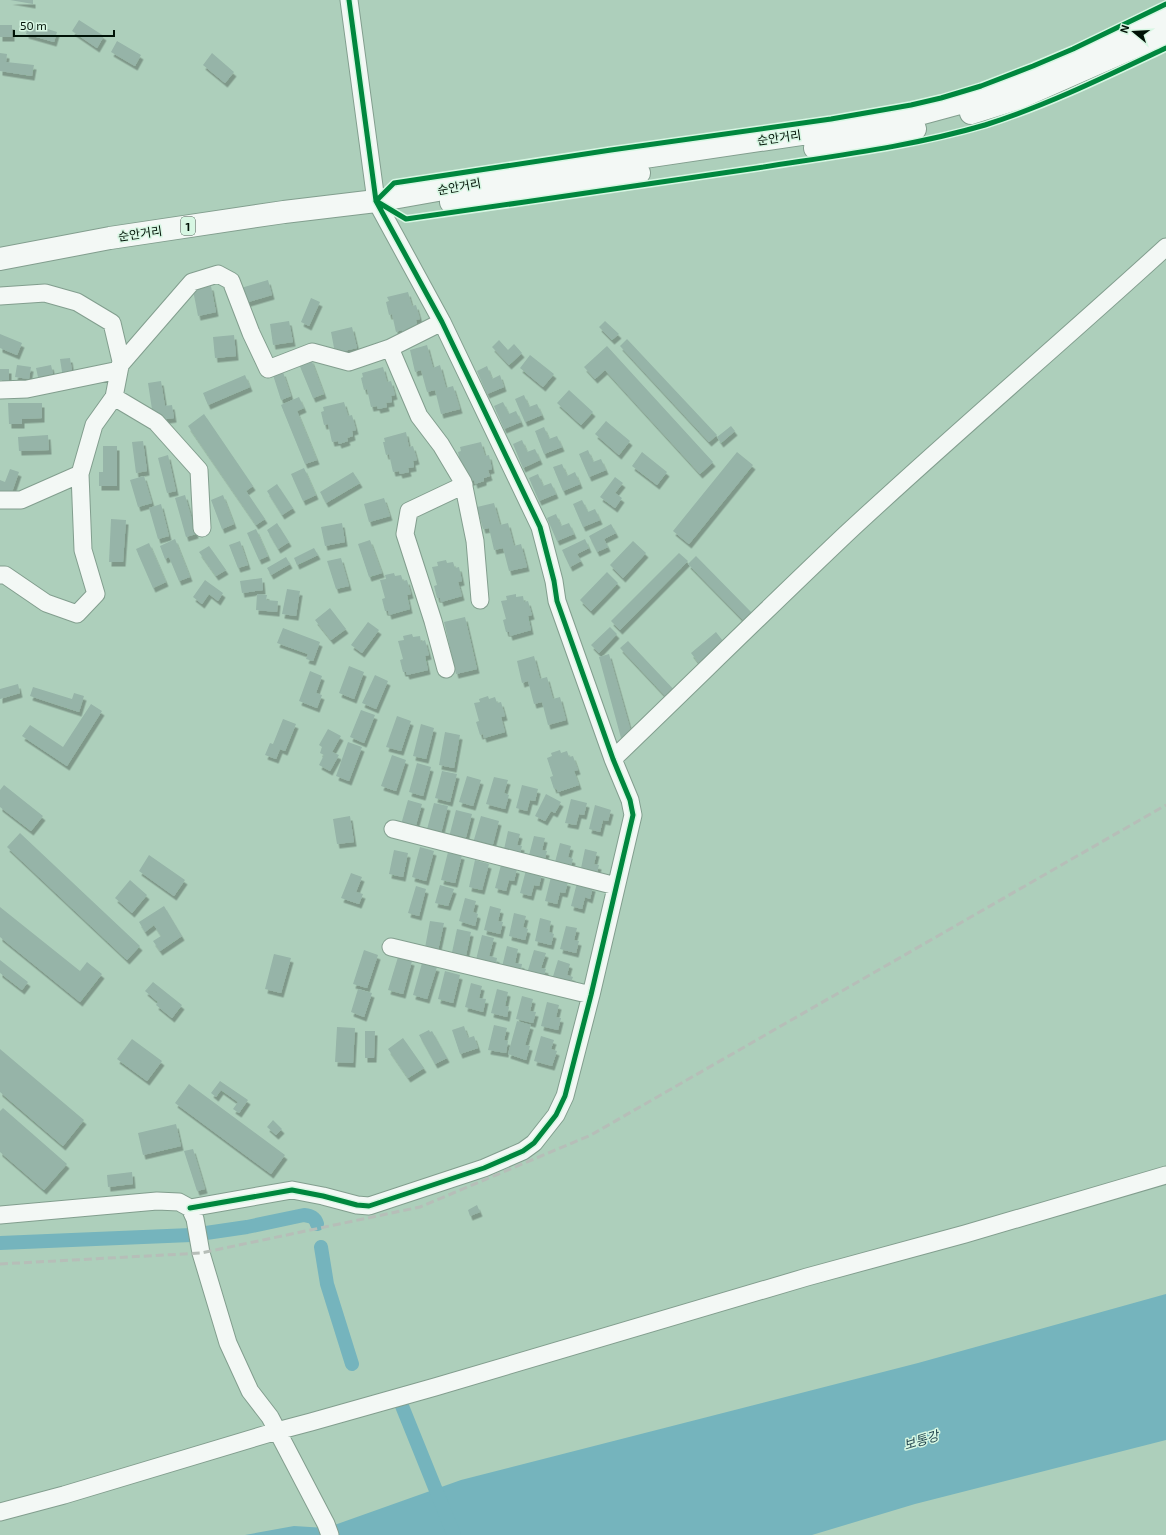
<svg xmlns="http://www.w3.org/2000/svg" width="1166" height="1535" font-family="'Exo 2','Noto Sans KR',sans-serif">
	<style>
		.water { fill: #75b4bd }
		.lines { fill: none; stroke-linecap: round; stroke-linejoin: round }
		.canal { stroke: #75b4bd; stroke-width: 14 }
		.building { fill: #96b4a8; filter: url(#shadow) }
		.minor-casing { stroke: #829e8e; stroke-width: 19 }
		.major-casing { stroke: #829e8e; stroke-width: 24 }
		.minor { stroke: #f3f8f5; stroke-width: 17 }
		.major { stroke: #f3f8f5; stroke-width: 22 }
		.rail { stroke: #b6beb8; stroke-width: 3; stroke-dasharray: 8 4; stroke-linecap: butt }
		.cycleway-casing { stroke: #d7f7e3; stroke-width: 8 }
		.cycleway { stroke: #00873e; stroke-width: 5 }
		.labels { text-anchor: middle; dominant-baseline: central; stroke-width: 3; stroke-linejoin: round; paint-order: stroke }
		.shield { fill: #d7f7e3; stroke: #405748; stroke-width: 1 }
		.shield-label { font-size: 11px; font-weight: bold; fill: #001206 }
		.street-label { font-size: 12px; fill: #001206; stroke: #d7f7e3 }
		.water-label { font-size: 13px; font-style: italic; fill: #1c3f49; stroke: #d7f7e3 }
	</style>
	<defs>
		<filter id="shadow"><feDropShadow dx="2.5" dy="4.5" stdDeviation="0" flood-color="#0004"/></filter>
	</defs>
	<rect width="100%" height="100%" fill="#adcfbb"/>
	<path class="water" d="M1166 1294V1440L915 1504 812 1535H245L294 1526 326 1528 461 1480 918 1363Z"/>
	<g class="lines">
		<path class="canal" d="M206 1233 247 1227 304 1215C311 1216 315 1217 317 1224
			M0 1243 191 1235
			M321 1247 327 1284 352 1364
			M402 1406 454 1535"/>
	</g>
	<path class="building" d="M10 0H33V4Z
		M79 20 104 36 97 48 72 31Z
		M29 23 57 32 54 42 26 34Z
		M0 25H12V37H0Z
		M117 41 141 55 135 66 111 52Z
		M0 53 7 54 6 62 34 65 32 76 0 71Z
		M212 53 234 72 225 83 203 65Z
		M268 280 272 295 245 303 241 288Z
		M211 286 216 312 198 316 193 290Z
		M408 292 412 306 416 305 420 319 416 320 417 326 411 328 412 331 403 334 402 330 396 332 392 314 389 315 386 302 389 301 387 297Z
		M311 298 320 302 309 326 301 322Z
		M289 321 293 342 273 345 270 324Z
		M605 321 619 334 612 340 599 327Z
		M352 327 357 348 335 353 331 332Z
		M0 334 22 343 17 355 0 348Z
		M234 335 236 356 215 358 213 337Z
		M627 339 717 435 709 442 620 346Z
		M499 340 508 350 514 344 522 353 509 365 492 347Z
		M427 345 433 368 440 365 446 388 453 386 460 409 441 414 435 390 427 392 421 370 415 372 410 350Z
		M607 346 713 462 700 474 605 370 595 379 584 367Z
		M530 355 554 374 543 387 520 368Z
		M70 358 73 377 63 378 60 359Z
		M311 359 324 394 313 398 299 364Z
		M17 365 31 367 29 379 15 377Z
		M51 365 53 374 38 377 36 368Z
		M487 366 492 379 500 375 504 387 487 394 477 371Z
		M383 367 387 382 391 381 395 395 391 396 392 402 386 403 387 407 378 409 377 406 371 407 367 389 364 390 361 378 363 377 362 373Z
		M0 369H9V386H2V380H0Z
		M283 372 291 396 281 400 273 375Z
		M245 375 250 387 208 405 203 393Z
		M161 381 165 406 172 405 174 418 160 420 153 416 148 383Z
		M569 390 593 412 581 425 557 403Z
		M524 395 529 407 537 404 542 415 525 422 515 399Z
		M299 397 304 408 297 411 317 460 305 464 281 405Z
		M344 402 348 416 352 415 356 430 352 431 353 436 347 438 348 441 339 444 338 441 332 442 328 424 324 425 321 412 324 411 323 407Z
		M503 402 509 414 516 411 521 422 504 429 494 406Z
		M8 403H42V418L22 419V424H9Z
		M204 414 253 486 246 491 265 519 256 525 188 426Z
		M606 421 630 441 619 455 595 434Z
		M731 426 735 431 721 443 717 437Z
		M544 427 549 439 557 436 562 447 544 454 535 431Z
		M406 432 409 447 413 446 417 460 413 461 414 467 408 468 409 472 400 474 399 471 393 472 389 454 386 455 383 442H385L384 438Z
		M48 435 49 450 19 451 18 437Z
		M522 440 527 452 535 449 540 460 523 468 513 444Z
		M143 441 147 471 136 473 132 442Z
		M481 442 485 456 489 455 492 469 488 470 490 476 484 478V481L475 484 474 480 469 482 464 464 461 465 458 452 461 451 460 447Z
		M103 446H117V486H99V472H103Z
		M588 450 593 462 601 459 606 470 589 477 579 454Z
		M642 452 667 472 657 485 632 466Z
		M737 452 753 465 689 544 673 531Z
		M168 455 176 491 167 493 158 458Z
		M562 464 567 476 575 472 580 484 563 491 553 467Z
		M304 468 316 495 303 501 291 474Z
		M10 469 19 472 11 495 0 491V480L5 482Z
		M353 472 360 483 326 503 320 492Z
		M538 474 543 486 551 483 556 494 539 501 529 478Z
		M144 476 152 503 138 507 130 480Z
		M615 477 623 483 615 493 622 498 615 508 600 497Z
		M277 484 293 508 282 515 267 491Z
		M185 495 196 534 186 537 175 498Z
		M223 495 234 524 222 529 211 500Z
		M384 498 390 516 369 522 364 504Z
		M582 500 588 512 595 509 600 520 583 527 573 504Z
		M494 503 500 525 508 523 514 546 521 544 527 567 509 571 503 548 494 550 489 528 483 529 477 507Z
		M161 504 169 536 158 539 149 508Z
		M556 514 561 526 569 523 574 534 557 541 547 518Z
		M111 519 126 520 123 562H109Z
		M277 523 289 542 278 549 267 530Z
		M342 523 345 542 325 546 321 527Z
		M611 524 616 533 604 539 608 547 597 552 589 536Z
		M256 529 268 556 259 560 247 533Z
		M175 539 190 577 179 581 169 557 165 559 160 546Z
		M585 539 589 548 577 554 581 561 570 567 562 550Z
		M370 540 382 573 369 577 358 544Z
		M240 541 248 565 238 568 229 545Z
		M633 541 646 553 623 578 610 565Z
		M149 543 166 582 153 588 136 549Z
		M209 546 226 570 216 576 199 552Z
		M314 548 318 555 297 565 294 558Z
		M679 553 688 561 620 630 611 621Z
		M696 556 753 614 745 622 688 564Z
		M286 557 290 564 271 575 267 568Z
		M341 558 349 586 336 589 327 561Z
		M446 560 447 563 453 562 455 568 459 567 462 581 458 582 462 596 441 602 440 598H437L434 586 437 585 432 567 438 566 437 562Z
		M607 572 618 583 591 611 580 600Z
		M394 573 395 576 401 575 403 581 407 580 411 594 407 595 410 609 389 615 388 611H385L382 599 385 598 380 580 386 579 385 575Z
		M262 578 263 590 242 593 240 581Z
		M205 580 223 593 218 601 209 594 202 604 193 597Z
		M287 589 300 591 296 616 282 614Z
		M257 594 267 595 266 600 278 601 277 612 256 610Z
		M516 594V597L523 596 524 602 528 601 532 615 528 616 531 630 510 636 509 632H506L503 620 506 619 501 601 507 600 506 596Z
		M330 608 346 629 331 640 315 620Z
		M465 617 477 669 456 674 444 622Z
		M368 622 379 630 362 653 351 645Z
		M610 627 617 634 599 653 591 645Z
		M283 628 320 642 313 661 306 659 308 654 277 643Z
		M716 632 726 645 701 666 691 653Z
		M412 634 413 637 420 636 421 642 425 640 429 655 425 656 428 670 407 675 406 672H403L400 660 403 659 398 641 404 640 403 636Z
		M628 641 678 694 670 701 620 648Z
		M609 654 632 735 621 738 599 657Z
		M534 656 540 679 547 677 553 699 560 697 566 720 548 725 542 702 534 704 528 681 522 683 517 661Z
		M349 666 364 672 354 699 339 693Z
		M310 671 322 676 316 693 322 695 317 708 299 701Z
		M375 675 388 681 376 709 362 703Z
		M18 684 20 693 0 699V689Z
		M33 687 72 699 74 693 84 696 79 712 30 696Z
		M488 696 489 699 495 697 497 703 501 702 505 716 501 717 505 732 484 738 483 734 480 735 476 722 479 721 474 703 480 702 479 699Z
		M91 704 102 711 67 766 22 736 30 725 63 747Z
		M361 710 375 715 364 743 350 737Z
		M397 716 411 721 401 751 386 747Z
		M283 719 296 724 285 751 280 749 276 759 265 755 270 743 273 744Z
		M421 724 434 728 426 759 413 756Z
		M328 729 341 736 332 752 339 755 330 771 319 765 324 755 320 753 322 747 319 745Z
		M445 732 460 735 454 768 439 765Z
		M348 742 362 747 349 781 336 776Z
		M560 750 561 753 567 751 569 757 573 756 578 770 574 771 579 785 558 792 556 788 554 789 550 777 553 776 547 758 552 756 551 753Z
		M392 755 406 760 396 791 381 786Z
		M417 763 431 767 423 796 409 792Z
		M442 771 457 774 450 802 435 798Z
		M467 776 481 780 473 806 459 802Z
		M494 777 508 780 504 793 509 795 505 809 486 804Z
		M4 785 43 816 31 831 0 807V790Z
		M522 785 538 789 535 801 530 800 527 811 516 808Z
		M546 794 561 802 555 813 551 811 545 821 535 816Z
		M571 799 587 803 584 815 579 814 576 825 565 823Z
		M408 800 422 804 414 832 400 828Z
		M434 803 448 806 440 837 426 833Z
		M595 805 611 810 608 821 603 820 600 832 589 829Z
		M456 810 472 814 465 841 449 837Z
		M350 816 354 842 337 844 333 819Z
		M481 816 499 821 492 848 473 843Z
		M508 831 520 834 517 845 522 846 519 858 503 854Z
		M20 833 140 946 127 960 7 847Z
		M534 836 545 838 542 850 547 851 544 863 528 859Z
		M560 843 571 846 568 857 573 859 570 870 554 866Z
		M420 847 434 851 426 881 412 877Z
		M585 849 597 852 594 864 599 865 596 877 580 873Z
		M394 850 408 853 403 877 389 874Z
		M448 852 462 855 455 883 441 880Z
		M149 855 185 880 174 896 139 871Z
		M475 860 489 864 482 890 469 887Z
		M501 865 517 869 514 881 509 880 506 891 495 888Z
		M526 870 542 874 539 886 534 885 531 896 520 893Z
		M351 873 362 877 356 892 363 894 359 904 341 898Z
		M551 877 568 882 565 893 560 892 557 904 545 901Z
		M130 880 147 895 132 913 115 898Z
		M577 883 593 887 590 899 585 897 582 909 571 906Z
		M440 885 454 889 448 906 435 903Z
		M416 886 426 889 419 916 408 913Z
		M465 898 476 901 473 912 478 914 475 926 459 921Z
		M164 906 182 936 160 951 153 941 161 936 154 925 145 932 139 922Z
		M490 906 501 909 498 921 503 922 500 934 484 930Z
		M0 907 80 971 87 962 102 974 80 1002 0 937Z
		M514 913 526 916 523 927 528 929 525 940 509 936Z
		M540 918 551 921 549 932 554 934 551 945 535 941Z
		M430 921 444 923 437 955 424 953Z
		M566 926 577 928 574 940 579 941 576 953 560 949Z
		M457 929 471 932 465 960 451 957Z
		M482 935 494 938 489 956 497 958 495 969 475 964Z
		M507 946 518 949 515 963 522 964 520 975 501 971Z
		M364 950 378 955 367 988 353 984Z
		M534 950 546 953 541 968 546 969 542 981 526 977Z
		M274 954 291 958 281 993 265 989Z
		M398 957 412 961 403 994 388 990Z
		M0 960 28 982 22 990 0 973Z
		M558 960 570 964 567 975 573 977 569 987 551 983Z
		M422 963 437 967 427 999 413 995Z
		M445 971 460 975 453 1003 438 999Z
		M153 982 182 1005 172 1018 156 1005 158 1002 145 991Z
		M471 983 482 986 479 998 486 999 483 1012 465 1007Z
		M358 989 372 993 364 1017 351 1012Z
		M497 989 508 992 505 1006 509 1007 507 1017 491 1013Z
		M522 996 533 999 530 1011 536 1012 533 1023 516 1019Z
		M547 1002 559 1005 556 1017 561 1018 558 1030 541 1026Z
		M517 1021 531 1025 525 1045 530 1046 526 1060 508 1054Z
		M494 1025 507 1028 504 1040 508 1041 506 1053 488 1050Z
		M464 1026 468 1038 474 1036 478 1048 460 1054 452 1030Z
		M337 1027 355 1028 353 1063 335 1062Z
		M429 1030 430 1032 432 1031 447 1058 435 1064 419 1035Z
		M365 1031H375L374 1058H365Z
		M541 1036 554 1040 551 1049 557 1051 552 1066 534 1061Z
		M403 1038 424 1068 408 1078 388 1049Z
		M132 1039 162 1061 147 1081 117 1059Z
		M0 1049 84 1120 63 1146 0 1092Z
		M220 1081 248 1100 239 1113 233 1109 238 1102 221 1090 216 1097 211 1093Z
		M189 1084 285 1155 271 1174 175 1103Z
		M3 1108 67 1164 44 1190 0 1152V1111Z
		M273 1120 282 1129 276 1135 267 1127Z
		M176 1124 181 1146 143 1155 138 1133Z
		M193 1149 205 1189 197 1191 184 1151Z
		M132 1172 133 1184 108 1187 107 1175Z
		M477 1205 480 1212 470 1216 468 1210Z"/>
	<g class="lines">
		<g class="minor-casing">
			<path id="minor" d="M0 296 45 293 77 302 112 323 121 361 114 397
				M442 322 390 348 419 416 441 445 463 482 475 541 480 600
				M120 365 192 282 218 274 231 281 251 333 268 369 312 352 349 362 390 348
				M0 390 27 389 119 370
				M0 500H21L80 474
				M0 575H5L46 603 77 614 96 594 83 550 80 474 94 425 114 397 156 422 199 470 202 528
				M446 669 433 621 405 534 409 511 464 485
				M613 759C691 684 767 609 845 535 950 437 1060 344 1166 247
				M393 829 616 886
				M391 947 591 995
				M190 1208 292 1190 323 1196 357 1205 369 1206 484 1168 523 1151 534 1143 556 1115 565 1096 591 995 633 815 630 800 613 759 557 601 554 581 540 527 442 322 376 201 349 0
				M0 1215 157 1201 179 1202 190 1208 195 1219 201 1253 228 1343 250 1391 270 1417 326 1524 330 1535
				M0 1512 64 1495 277 1431 311 1422 435 1387 807 1277 965 1234 1166 1175"/>
		</g>
		<g class="major-casing">
			<path id="major" d="M971 113 1019 98 1166 33
				M815 148 874 139 915 129
				M451 202 639 173
				M0 259 110 238 284 212 376 201 516 176 842 128 912 116 960 103 1024 79 1084 54 1166 16"/>
		</g>
		<use href="#minor" class="minor"/>
		<use href="#major" class="major"/>
		<path class="rail" d="M0 1264 201 1253 420 1207 591 1135 1166 805"/>
		<g class="cycleway-casing">
			<path id="cycleway" d="M1166 4 1073 49 1033 66 981 86 941 98 911 105 831 119 611 150 394 183 376 201 406 219C523 202 640 186 757 168 833 156 910 147 985 125 1048 105 1107 76 1166 48
				M190 1208 292 1190 323 1196 357 1205 369 1206 484 1168 523 1151 534 1143 556 1115 565 1096 591 995 633 815 630 800 613 759 557 601 554 581 540 527 442 322 376 201 349 0"/>
		</g>
		<use href="#cycleway" class="cycleway"/>
	</g>
	<g class="labels">
		<rect class="shield" x="181" y="217" width="14" height="18" rx="3"/>
		<g class="shield-label">
			<text x="188" y="226">1</text>
		</g>
		<g class="street-label">
			<text transform="translate(779 137) rotate(-8)">순안거리</text>
			<text transform="translate(459 186) rotate(-10)">순안거리</text>
			<text transform="translate(140 233) rotate(-8)">순안거리</text>
		</g>
		<g class="water-label">
			<text transform="translate(921 1440) rotate(-17)">보통강</text>
		</g>
	</g>
	<g transform="translate(1134 32) rotate(288)" stroke="#d7f7e3" stroke-width="3" paint-order="stroke">
	<path d="M0-3L7 15L0 10L-7 15Z" fill="#001206"/>
	<text y="-6" font-size="11" font-weight="bold" text-anchor="middle" fill="#001206">N</text>
	</g>
	<path d="M14 30v6h100v-6" fill="none" stroke="#001206" stroke-width="2"/>
	<text x="20" y="30" font-size="12" fill="#001206" stroke="#d7f7e3" stroke-width="3" paint-order="stroke">50 m</text>
</svg>
